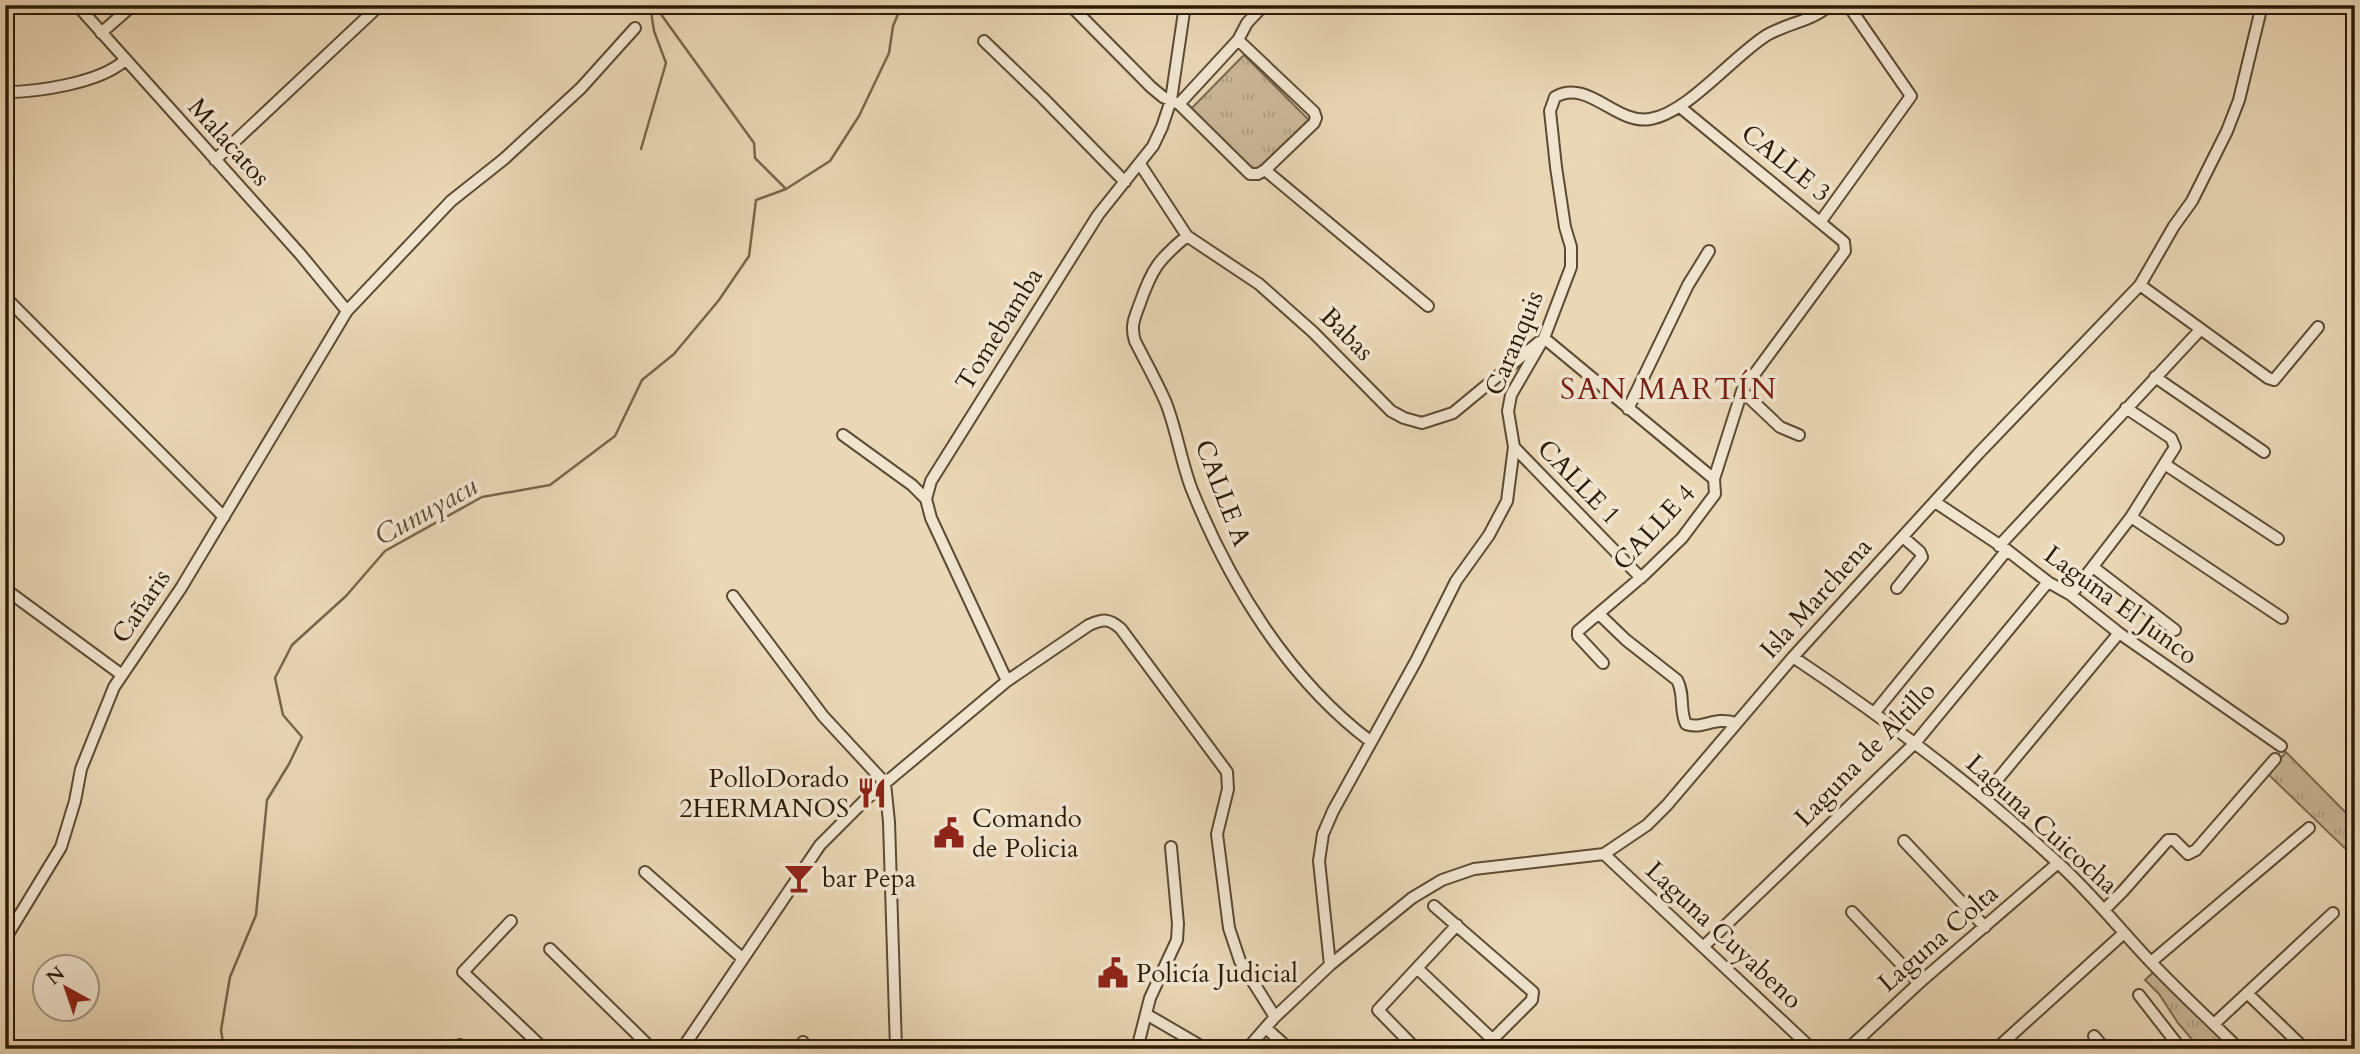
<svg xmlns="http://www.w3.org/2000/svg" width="2360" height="1054" font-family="Cardo,serif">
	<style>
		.park { fill: url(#park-tufts); stroke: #7b6a4f; stroke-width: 2 }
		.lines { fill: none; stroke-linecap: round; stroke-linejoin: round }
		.stream { stroke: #77664c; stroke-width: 2.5 }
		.minor-casing { stroke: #5c4b32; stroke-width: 14 }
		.minor { stroke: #f1e5d0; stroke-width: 10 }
		.labels { text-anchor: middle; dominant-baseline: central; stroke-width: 7; stroke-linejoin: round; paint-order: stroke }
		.street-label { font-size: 26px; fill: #2c1c06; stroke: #f1e5d0 }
		.poi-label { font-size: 26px; fill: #2c1c06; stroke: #f1e5d0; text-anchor: start }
		.water-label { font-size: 28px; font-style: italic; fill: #5e4d34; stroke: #f1e5d0 }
		.quarter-label { font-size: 30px; letter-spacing: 2px; fill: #7a1f14; stroke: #f1e5d0 }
	</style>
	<defs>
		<pattern id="park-tufts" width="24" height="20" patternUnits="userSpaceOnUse" patternTransform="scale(1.75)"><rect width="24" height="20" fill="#cab798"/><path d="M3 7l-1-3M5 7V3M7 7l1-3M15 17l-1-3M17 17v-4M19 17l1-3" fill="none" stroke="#ae9d82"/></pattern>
	</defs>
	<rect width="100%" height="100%" fill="#ead7b6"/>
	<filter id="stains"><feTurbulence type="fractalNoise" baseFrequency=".00286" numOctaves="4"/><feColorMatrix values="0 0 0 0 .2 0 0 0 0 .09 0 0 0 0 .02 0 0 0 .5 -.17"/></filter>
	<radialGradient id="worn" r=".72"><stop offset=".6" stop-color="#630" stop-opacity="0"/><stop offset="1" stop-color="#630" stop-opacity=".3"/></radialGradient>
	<path class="park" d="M1244 55 1309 120 1252 174 1186 114Z
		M2286 752 2355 822V858L2268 774Z
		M2161 965 2231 1042 2222 1049H2200L2178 1023 2159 994 2145 980Z"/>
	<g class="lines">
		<path class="stream" d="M662 5 660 13 754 143 755 158 786 189
			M641 149 666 63 654 31 650 5
			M224 1049 221 1030 230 977 256 915 267 800 289 764 302 737 283 715 275 678 292 645 346 596 385 551 482 497 550 485 615 436 642 380 674 354 719 300 749 256 756 200 786 189 830 161 859 116 889 53 893 26 902 5"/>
		<g class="minor-casing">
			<path id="minor" d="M77 5 301 255 347 311
				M1074 9 1151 87 1163 97 1179 104 1250 174H1258L1265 170 1314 123 1316 118 1314 112 1238 40 1179 104
				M101 33 133 5
				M1238 40 1247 23 1264 5
				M984 41 1043 98 1125 182
				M5 92C38 92 99 83 124 61
				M215 160 380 5
				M1140 164 1187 236 1259 284 1313 332 1391 411 1404 418 1422 423 1453 413 1539 342
				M1265 170 1428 306
				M1821 221 1911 96 1848 5
				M1187 236C1158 260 1152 269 1140 303 1135 317 1130 325 1135 341 1145 361 1157 382 1166 403 1177 431 1181 462 1192 490 1230 584 1288 679 1370 741
				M2140 285 2268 378 2274 380 2318 327
				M5 297 224 517
				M1544 338 1714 479
				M2155 377 2264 452
				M1742 391 1780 427 1799 435
				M1628 409 1688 285 1709 251
				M843 435 912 485 926 499
				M1514 447 1641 578
				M2166 465 2278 539
				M1935 502 2007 550 2048 582 2071 595 2119 633 2281 746
				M2131 517 2282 618
				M1999 546 2200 330
				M2093 567 2175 630
				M1897 588 1922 557 1920 552 1903 537
				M5 589 122 675
				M2071 595 2131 517 2175 447 2171 438 2126 408
				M733 596 823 716 885 783 889 822 896 1049
				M1599 614 1626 640 1677 680C1685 694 1679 710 1686 724 1704 730 1713 716 1736 723
				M1793 657C1886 719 1975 786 2057 862 2090 892 2118 927 2148 959 2177 990 2209 1019 2239 1049
				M1603 663 1578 636V631L1645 574 1682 538 1715 494 1714 479 1742 391 1845 251 1844 242 1680 107
				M1007 681 931 518 926 499 931 481 1098 215 1153 146 1162 127 1171 100 1185 5
				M1875 712 2007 550
				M1983 797 2119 633
				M1904 841 1985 927
				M1604 854 1812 1049
				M645 872 742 958
				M1434 906 1533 992 1532 1000 1483 1049
				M2104 910 2123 891 2168 840H2174L2188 854 2196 850 2275 759
				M1852 912 1919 983
				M511 921 463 972 544 1049
				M5 939 61 847 75 801 81 769 114 687 181 588 347 311 451 201 504 159 581 88 635 28
				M1703 947 1915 743 2048 582
				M550 949 652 1049
				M2151 962 2309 828
				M1330 965 1319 861 1323 834 1333 811 1416 661 1456 581 1489 535 1507 501 1514 447 1508 411 1511 395 1544 338 1571 267V247L1565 227 1556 167 1550 111 1555 97C1588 78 1616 125 1650 119 1688 113 1733 56 1767 35 1788 23 1812 21 1830 5
				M1417 968 1492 1039
				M2247 993 2305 1049
				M2139 995 2181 1049
				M1146 1014 1206 1049
				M2214 1024 2333 913
				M1266 1028 1289 1049
				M2094 1036 2105 1049
				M446 1049 460 1045 464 1049
				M682 1049 820 845 865 800 1007 681 1089 625C1103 619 1109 618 1121 629L1227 772 1228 789 1217 834 1229 928 1240 961 1275 1017
				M798 1049 803 1042
				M1137 1049 1150 998 1177 940 1178 924 1171 847
				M1247 1049 1275 1017 1330 965 1412 898 1442 880 1474 869 1604 854 1647 825 1667 805 1793 657 1978 454 2140 285 2174 226 2192 201 2227 131 2239 100 2262 5
				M1416 1049 1378 1010 1457 925
				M1848 1049 1919 983 2058 863
				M1996 1049 2124 933"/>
		</g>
		<use href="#minor" class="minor"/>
	</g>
	<defs>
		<g id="restaurant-bare" transform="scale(2.415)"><path d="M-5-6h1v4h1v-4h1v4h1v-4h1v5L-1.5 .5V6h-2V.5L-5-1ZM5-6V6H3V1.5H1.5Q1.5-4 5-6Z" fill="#8f2418" stroke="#f1e5d0" stroke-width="2.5" paint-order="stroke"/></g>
		<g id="civic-bare" transform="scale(2.415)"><path d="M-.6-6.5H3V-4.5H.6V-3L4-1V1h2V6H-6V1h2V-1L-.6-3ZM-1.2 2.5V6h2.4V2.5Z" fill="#8f2418" stroke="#f1e5d0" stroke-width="2.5" paint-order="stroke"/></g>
		<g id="bar-bare" transform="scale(2.415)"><path d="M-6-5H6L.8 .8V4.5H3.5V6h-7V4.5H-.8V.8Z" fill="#8f2418" stroke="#f1e5d0" stroke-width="2.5" paint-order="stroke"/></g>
	</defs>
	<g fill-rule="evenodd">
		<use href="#restaurant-bare" x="872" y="793"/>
		<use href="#civic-bare" x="949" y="833"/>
		<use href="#bar-bare" x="799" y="878"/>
		<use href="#civic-bare" x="1113" y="973"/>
	</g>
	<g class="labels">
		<g class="street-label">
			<text transform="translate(229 142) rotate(48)">Malacatos</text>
			<text transform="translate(1786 163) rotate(39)">CALLE 3</text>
			<text transform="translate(999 329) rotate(-58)">Tomebamba</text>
			<text transform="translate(1347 334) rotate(45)">Babas</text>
			<text transform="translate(1514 343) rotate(-67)">Caranquis</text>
			<text transform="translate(1579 482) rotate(46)">CALLE 1</text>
			<text transform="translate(1223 493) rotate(69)">CALLE A</text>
			<text transform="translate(1654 527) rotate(-47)">CALLE 4</text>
			<text transform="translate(1816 598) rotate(-48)">Isla Marchena</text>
			<text transform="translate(2121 605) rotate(36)">Laguna El Junco</text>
			<text transform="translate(141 606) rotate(-56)">Cañaris</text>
			<text transform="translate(1865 754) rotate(-46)">Laguna de Altillo</text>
			<text transform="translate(2042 824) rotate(42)">Laguna Cuicocha</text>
			<text transform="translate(1724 935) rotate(43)">Laguna Cuyabeno</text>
			<text transform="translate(1938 938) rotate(-41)">Laguna Colta</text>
		</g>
		<g class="poi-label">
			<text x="849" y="778" text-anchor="end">PolloDorado<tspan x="849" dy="30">2HERMANOS</tspan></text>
			<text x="972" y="818">Comando<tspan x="972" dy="30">de Policia</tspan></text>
			<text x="822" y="878">bar Pepa</text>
			<text x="1136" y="973">Policía Judicial</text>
		</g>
		<g class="water-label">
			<text transform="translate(426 511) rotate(-29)">Cunuyacu</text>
		</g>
		<g class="quarter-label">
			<text x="1669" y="389">SAN MARTÍN</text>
		</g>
	</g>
	<rect width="2360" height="1054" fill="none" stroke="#ead7b6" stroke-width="28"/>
	<rect x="7" y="7" width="2346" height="1040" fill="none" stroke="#2c1c06" stroke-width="3.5"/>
	<rect x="14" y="14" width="2332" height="1026" fill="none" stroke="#2c1c06" stroke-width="2"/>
	<g transform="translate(66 988) rotate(320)"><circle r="33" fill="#f1e5d0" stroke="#a2957f" stroke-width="2"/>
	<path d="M0-5L12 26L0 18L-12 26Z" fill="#8f2418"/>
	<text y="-10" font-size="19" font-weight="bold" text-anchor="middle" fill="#2c1c06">N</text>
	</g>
	<rect width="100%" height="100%" filter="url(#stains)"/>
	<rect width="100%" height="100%" fill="url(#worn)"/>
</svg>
